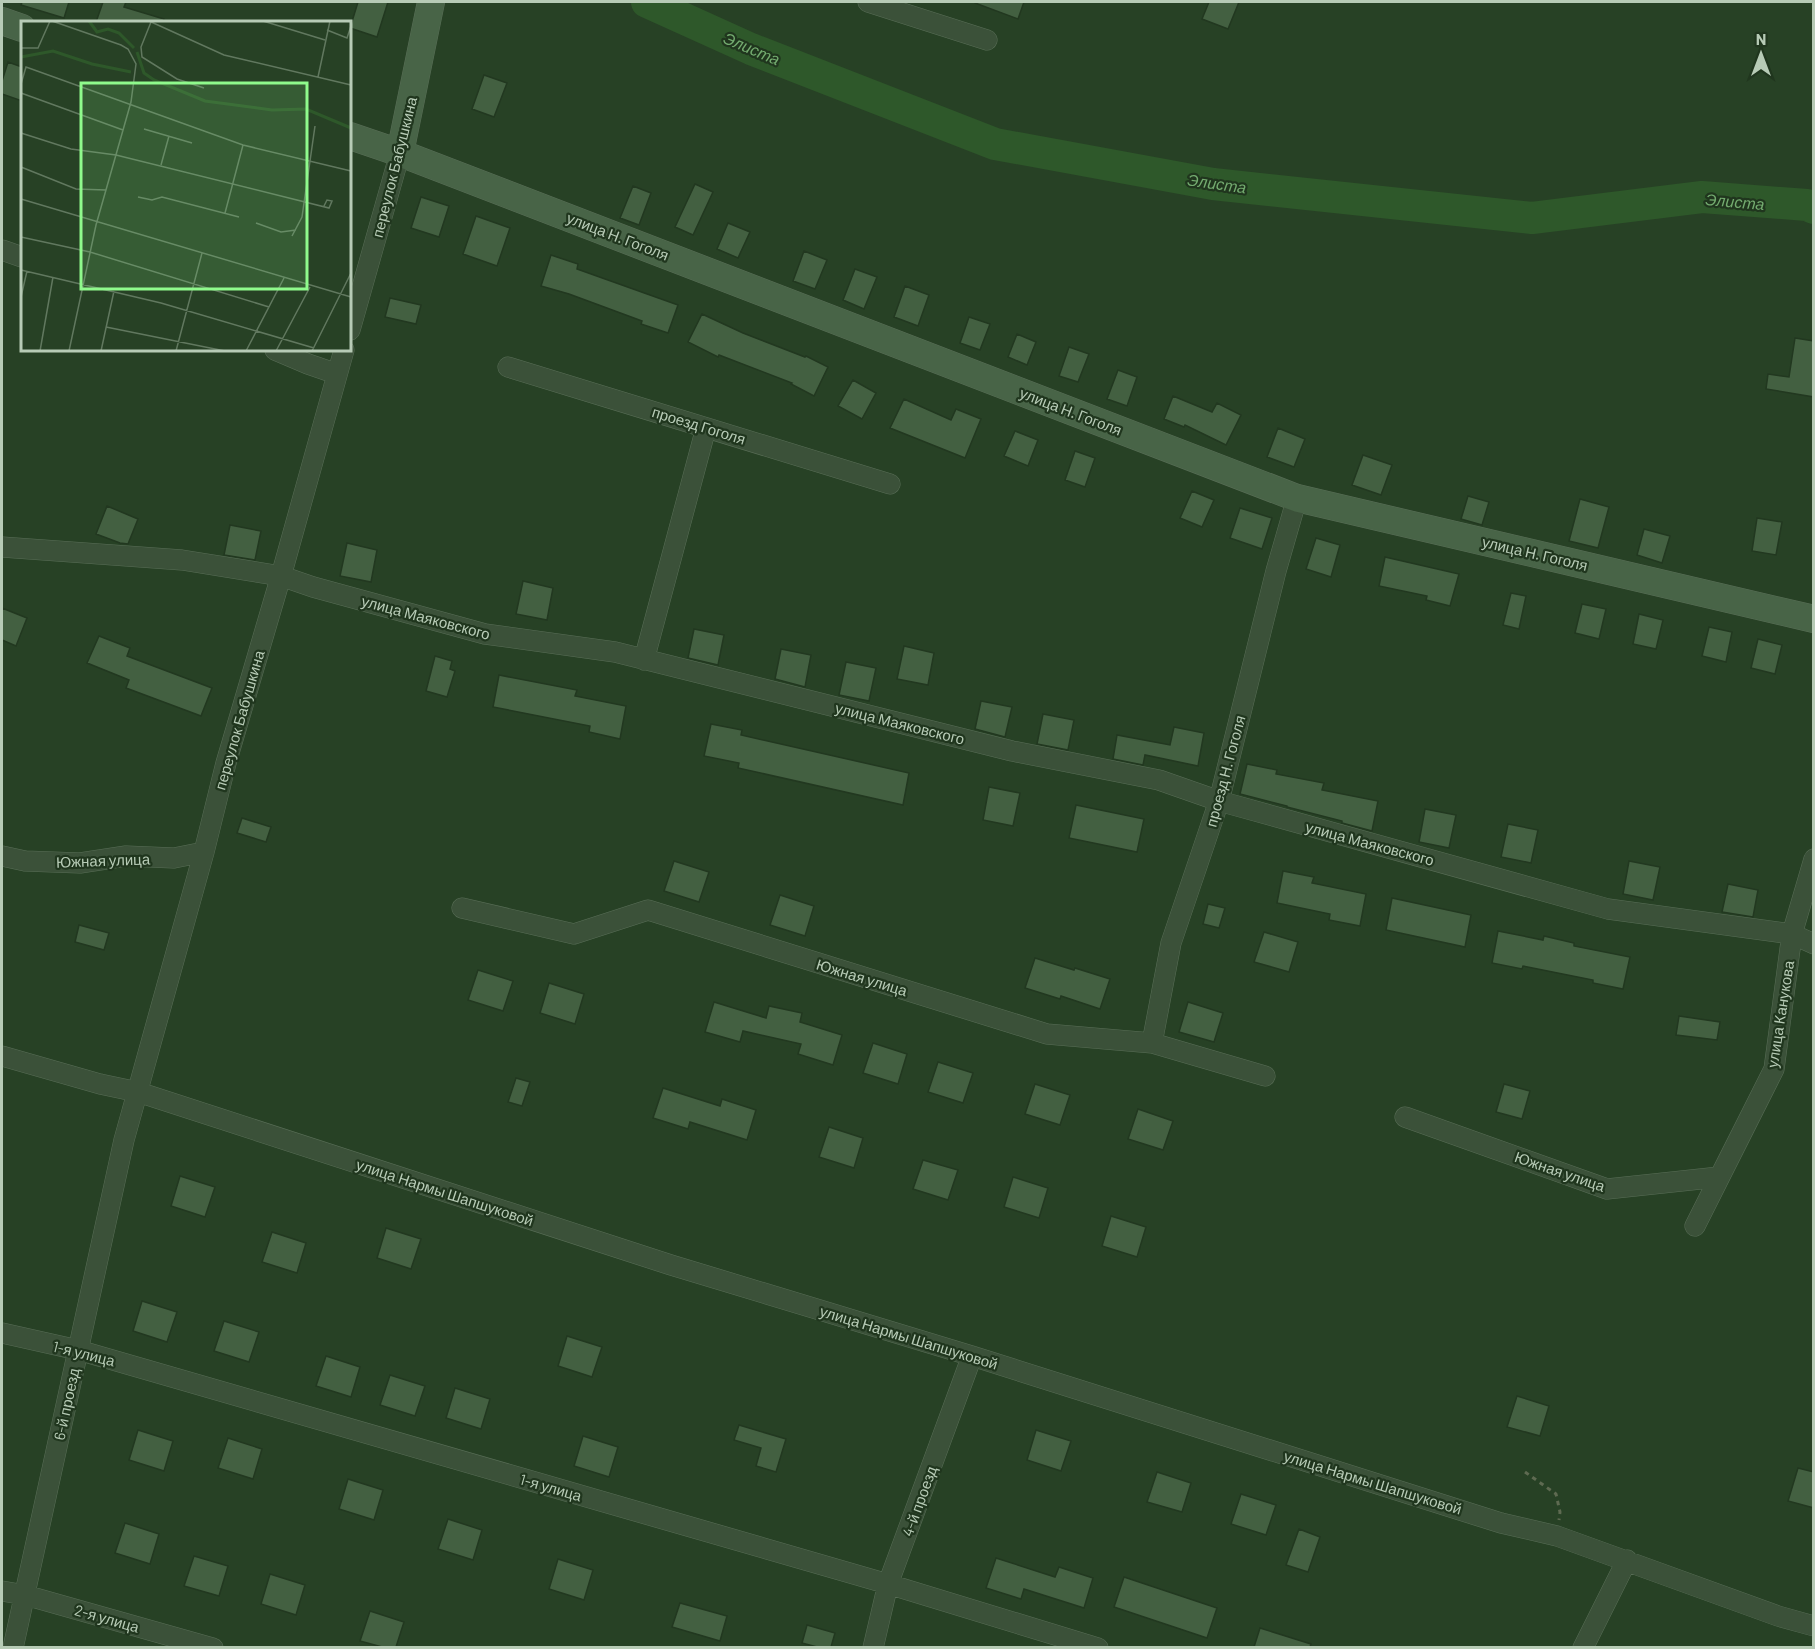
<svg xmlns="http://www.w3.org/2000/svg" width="1815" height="1649" font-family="Barlow,sans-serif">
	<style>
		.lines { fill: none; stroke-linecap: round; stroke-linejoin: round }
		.river { stroke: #2e582a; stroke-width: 32 }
		.building { fill: #436041; stroke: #223820; stroke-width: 1.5 }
		.street-casing { stroke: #596e57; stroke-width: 21 }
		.secondary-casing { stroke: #596e57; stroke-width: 28 }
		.path { stroke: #5e6a51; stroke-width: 3; stroke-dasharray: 4.5 4.5; stroke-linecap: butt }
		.street { stroke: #3b5139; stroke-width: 20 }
		.secondary { stroke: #486447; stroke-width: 27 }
		.labels { text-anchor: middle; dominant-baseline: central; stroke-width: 4.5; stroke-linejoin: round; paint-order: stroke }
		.street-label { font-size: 15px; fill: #b7cbb6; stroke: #20361e }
		.water-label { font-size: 16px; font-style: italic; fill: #73ab6f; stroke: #20361e }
		.inset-river { fill: none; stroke: #2e582a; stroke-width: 3 }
		.inset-road { fill: none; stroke: #61785f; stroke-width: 1.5 }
		.view { fill: #8ffa8c; fill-opacity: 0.15; stroke: #8ffa8c; stroke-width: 3 }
		.inset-edge { fill: none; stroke: #b7cbb6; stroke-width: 3 }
	</style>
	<rect width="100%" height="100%" fill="#274125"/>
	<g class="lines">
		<path class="river" d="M647 2 751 49 995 144 1213 184 1532 218 1702 197 1807 205 1814 208"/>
	</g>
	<path class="building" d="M22 2H69L64 18 21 5Z
		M103 2H126L124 7 164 19 163 22H96Z
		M358 2H388L377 37 350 28Z
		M975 2H1024L1018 19 975 3Z
		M1209 2H1239L1228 29 1202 19Z
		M8 62 22 67V101L2 94V81Z
		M484 75 507 83 494 117 472 109Z
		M695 184 713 192 693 235 675 227Z
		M633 186 651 193 639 225 620 218Z
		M421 197 449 206 439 237 411 228Z
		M476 216 510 228 497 266 463 254Z
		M728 223 750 232 738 258 717 249Z
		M804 251 827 260 815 289 793 281Z
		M551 255 578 264 577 269 678 305 668 333 641 324 642 321 569 294 541 286Z
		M855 269 877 277 864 309 843 300Z
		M905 286 929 295 918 326 894 317Z
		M390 298 421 305 416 324 385 317Z
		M702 314 743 333 805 357 806 356 828 367 814 396 791 384 792 383 719 355 718 357 688 342Z
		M969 317 990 324 980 350 960 343Z
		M1017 334 1036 342 1027 365 1008 357Z
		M1795 338 1814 341V397L1766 389 1768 374 1789 377Z
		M1069 347 1089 354 1078 382 1059 376Z
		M1118 370 1137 377 1127 406 1107 399Z
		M853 380 876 393 862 419 838 406Z
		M1173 396 1212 412 1217 403 1241 415 1226 445 1185 425 1184 427 1164 419Z
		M904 399 951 420 956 409 981 419 965 458 890 428Z
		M1278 428 1305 439 1294 467 1267 457Z
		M1015 431 1038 440 1028 466 1004 456Z
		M1075 451 1095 458 1085 487 1065 480Z
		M1363 455 1392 465 1381 495 1352 485Z
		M1192 491 1214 500 1202 527 1180 518Z
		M1468 496 1489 502 1482 525 1461 519Z
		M1580 499 1609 507 1598 548 1569 541Z
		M107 506 138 519 128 544 120 543 96 534Z
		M1240 508 1272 518 1262 549 1230 538Z
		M1757 518 1782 522 1776 555 1752 551Z
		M230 525 261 531 255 560 224 555Z
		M1644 529 1670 536 1662 563 1637 555Z
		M1316 538 1340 545 1331 577 1306 569Z
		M347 543 377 550 371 582 340 576Z
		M1385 557 1459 574 1450 606 1426 600 1427 596 1379 586Z
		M523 581 553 588 547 620 516 614Z
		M1511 593 1526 596 1519 629 1503 625Z
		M1582 604 1606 609 1599 639 1575 633Z
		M2 608 27 618 16 646 2 640Z
		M1639 614 1663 620 1656 649 1633 644Z
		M1709 627 1732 632 1726 662 1702 656Z
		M694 629 724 635 718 665 688 658Z
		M99 636 130 648 127 656 212 688 201 716 126 688 129 680 87 663Z
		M1758 639 1782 645 1775 674 1751 668Z
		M904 646 934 653 928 685 897 679Z
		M781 649 811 655 805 687 775 679Z
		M435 656 452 661 450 669 455 671 447 697 426 691Z
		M846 662 876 668 869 701 839 695Z
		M499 675 577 690 575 696 626 706 620 739 589 732 590 726 493 707Z
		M981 701 1012 707 1005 737 975 729Z
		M1043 714 1074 720 1068 750 1037 744Z
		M711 724 742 730 741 735 909 773 903 805 738 768 739 763 704 756Z
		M1174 727 1204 733 1198 766 1145 755 1143 765 1113 759 1117 735 1170 745Z
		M1247 764 1277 770 1276 774 1324 783 1322 790 1378 801 1372 831 1342 823V821L1287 807V806L1240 794Z
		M989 787 1020 793 1013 826 983 820Z
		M1076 805 1144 819 1137 852 1069 838Z
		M1425 809 1456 815 1449 848 1419 842Z
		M242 818 271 827 266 842 237 833Z
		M1508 824 1538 830 1531 863 1501 857Z
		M674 861 709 872 699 902 664 891Z
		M1629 861 1660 867 1653 900 1623 894Z
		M1283 871 1314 877 1312 883 1366 894 1360 926 1329 920 1330 914 1277 903Z
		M1728 884 1758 890 1753 917 1722 912Z
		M780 895 814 906 805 936 770 925Z
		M1392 898 1471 915 1465 947 1386 930Z
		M1208 904 1225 908 1219 928 1203 924Z
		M79 925 109 933 104 950 75 942Z
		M1498 931 1543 940 1544 936 1574 943V946L1630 957 1623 989 1593 983V980L1523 966 1522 969 1492 963Z
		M1264 932 1298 942 1289 972 1254 962Z
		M1035 958 1074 970 1075 968 1110 979 1100 1009 1061 996 1060 999 1025 988Z
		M478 970 513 981 503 1011 468 1000Z
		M549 983 584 994 575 1024 540 1013Z
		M714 1002 766 1018 769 1006 802 1013 800 1022 842 1035 833 1065 798 1054 801 1044 743 1031 740 1042 705 1032Z
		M1188 1002 1223 1013 1214 1042 1179 1032Z
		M1679 1016 1720 1022 1717 1040 1676 1035Z
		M873 1043 907 1054 898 1084 863 1073Z
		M938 1062 973 1073 963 1103 928 1092Z
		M516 1078 530 1082 522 1106 508 1102Z
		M1035 1084 1070 1095 1060 1125 1025 1114Z
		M1504 1084 1530 1091 1522 1119 1496 1112Z
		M663 1088 720 1106 722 1099 756 1110 747 1140 690 1122 688 1129 653 1118Z
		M1138 1109 1173 1121 1163 1150 1128 1139Z
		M829 1127 863 1138 854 1168 819 1157Z
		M923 1160 958 1170 948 1200 913 1189Z
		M180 1176 215 1187 205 1217 171 1206Z
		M1013 1177 1048 1188 1039 1218 1004 1207Z
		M1111 1216 1146 1227 1137 1257 1102 1246Z
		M386 1228 421 1239 411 1269 377 1258Z
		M272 1232 306 1243 297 1273 262 1262Z
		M142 1301 177 1312 167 1342 133 1331Z
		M224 1321 259 1332 249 1362 214 1351Z
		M567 1336 602 1347 592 1377 558 1366Z
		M326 1356 360 1367 351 1397 316 1386Z
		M390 1375 425 1386 415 1416 380 1405Z
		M455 1388 490 1399 481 1429 446 1418Z
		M1517 1396 1549 1406 1540 1436 1507 1427Z
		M739 1425 786 1439 776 1472 756 1466 761 1448 734 1440Z
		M138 1430 173 1441 164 1471 129 1460Z
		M1036 1430 1071 1441 1061 1471 1027 1460Z
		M583 1436 618 1447 609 1477 574 1466Z
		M228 1438 262 1449 253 1479 218 1468Z
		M1798 1468 1814 1472V1508L1788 1501Z
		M1157 1472 1191 1483 1182 1512 1147 1502Z
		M348 1479 383 1490 374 1520 339 1509Z
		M1241 1494 1276 1505 1266 1535 1231 1524Z
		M448 1519 482 1530 473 1560 438 1549Z
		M125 1523 159 1534 150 1564 115 1553Z
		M1299 1529 1320 1537 1308 1572 1286 1565Z
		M194 1556 228 1566 219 1596 184 1586Z
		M996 1558 1055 1577 1059 1567 1093 1578 1084 1608 1024 1589 1021 1599 986 1588Z
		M558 1559 593 1570 584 1600 549 1589Z
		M270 1574 305 1585 296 1615 261 1604Z
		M1124 1577 1217 1608 1207 1638 1114 1607Z
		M680 1603 727 1616 720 1641 672 1627Z
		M370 1611 404 1622 396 1647H382L360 1641Z
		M807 1625 835 1633 831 1647H817L802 1643Z
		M1260 1628 1311 1644 1310 1647H1254Z"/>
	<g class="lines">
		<g class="street-casing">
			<path id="street" d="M868 2 987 40
				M2 250 22 257
				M350 330 400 153
				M275 350 308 364 337 374
				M508 367 890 484
				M2 547 182 560 281 576 313 587 485 634 615 652 1012 751 1159 780 1219 801 1608 909 1792 934 1814 944
				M644 660 706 428
				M2 856 25 861 80 863 126 856 174 858 204 852
				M462 908 574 934 648 910 1047 1034 1152 1043 1265 1076
				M1152 1043 1171 943 1219 801 1276 571 1297 498
				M2 1056 100 1084 138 1092 671 1265 972 1356 1501 1523 1557 1536 1778 1616 1814 1626
				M1405 1117 1607 1189 1719 1177
				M1695 1226 1774 1069 1792 934 1814 859
				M2 1333 78 1350 888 1584 1098 1648
				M2 1591 25 1595 213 1648
				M13 1648 124 1140 204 852 226 763 281 576 344 350
				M873 1648 888 1584 972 1356
				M1583 1648 1627 1560"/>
		</g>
		<g class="secondary-casing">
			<path id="secondary" d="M2 21 22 28
				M350 136 400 153 1297 498 1814 619
				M400 153 431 2"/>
		</g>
		<path class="path" d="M1525 1472 1556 1494 1560 1512 1559 1520"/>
		<use href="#street" class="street"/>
		<use href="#secondary" class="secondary"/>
	</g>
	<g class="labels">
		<g class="street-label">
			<text transform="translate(394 167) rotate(-76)">переулок Бабушкина</text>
			<text transform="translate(618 236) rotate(21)">улица Н. Гоголя</text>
			<text transform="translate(1071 411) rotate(21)">улица Н. Гоголя</text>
			<text transform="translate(699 425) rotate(17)">проезд Гоголя</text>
			<text transform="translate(1535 553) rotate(13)">улица Н. Гоголя</text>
			<text transform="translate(426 617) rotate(15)">улица Маяковского</text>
			<text transform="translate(239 720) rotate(-74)">переулок Бабушкина</text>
			<text transform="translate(900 723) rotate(14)">улица Маяковского</text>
			<text transform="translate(1225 771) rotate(-75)">проезд Н. Гоголя</text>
			<text transform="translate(1370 843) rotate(15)">улица Маяковского</text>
			<text transform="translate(103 860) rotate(-2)">Южная улица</text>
			<text transform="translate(862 977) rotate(17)">Южная улица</text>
			<text transform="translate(1780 1014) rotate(-81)">улица Канукова</text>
			<text transform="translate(1560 1171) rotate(19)">Южная улица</text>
			<text transform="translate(445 1192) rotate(18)">улица Нармы Шапшуковой</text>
			<text transform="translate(909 1337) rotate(17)">улица Нармы Шапшуковой</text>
			<text transform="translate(84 1353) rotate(14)">1-я улица</text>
			<text transform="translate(66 1404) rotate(-78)">6-й проезд</text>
			<text transform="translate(1373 1482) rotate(17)">улица Нармы Шапшуковой</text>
			<text transform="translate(551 1487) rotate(16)">1-я улица</text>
			<text transform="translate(919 1501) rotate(-70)">4-й проезд</text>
			<text transform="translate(107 1618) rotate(16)">2-я улица</text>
		</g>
		<g class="water-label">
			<text transform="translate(752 48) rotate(23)">Элиста</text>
			<text transform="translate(1217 183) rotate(8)">Элиста</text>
			<text transform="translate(1735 201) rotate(5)">Элиста</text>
		</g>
	</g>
	<g transform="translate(21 21)">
		<rect width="330" height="330" fill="#274125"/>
		<path class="inset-river" d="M68 0 76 11 87 8 98 12 113 27M116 31 123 52 133 59 184 80 251 89 285 88 330 107M0 36 32 30 71 43 110 51"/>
		<path class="inset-road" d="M31 0 100 24 107 28 115 43 110 81 75 204 48 330M128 0 203 34 330 64M242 0 304 19M130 1 120 26 121 36 156 58 183 67M306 9 326 17 330 5M0 27H17L29 0M297 56 309 0M0 63 5 46 222 124 330 150M0 72 102 109M123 108 171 122M0 112 50 128 95 134 308 187 311 180 306 179 303 185M140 144 148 115M0 146 55 168 85 169M117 176 131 179 141 176 218 196M0 178 330 276M204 192 222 124M235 202 260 211 275 209M271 215 281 196 294 105M0 216 69 231 248 286M0 249 140 282 293 327M0 276 6 250M85 306 204 330M19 330 32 256M80 330 93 270M155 330 181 232M225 330 263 257M255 330 289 266M291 330 330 252"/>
		<path class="view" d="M60 62H286V268H60Z"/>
		<rect width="330" height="330" class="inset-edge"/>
	</g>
	<rect width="1815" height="1649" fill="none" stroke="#b7cbb6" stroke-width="6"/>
	<g transform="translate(1761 54)" stroke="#20361e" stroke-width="4.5" paint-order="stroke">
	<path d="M0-4.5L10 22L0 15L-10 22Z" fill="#b7cbb6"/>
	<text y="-9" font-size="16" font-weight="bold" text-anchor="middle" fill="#b7cbb6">N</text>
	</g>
</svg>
